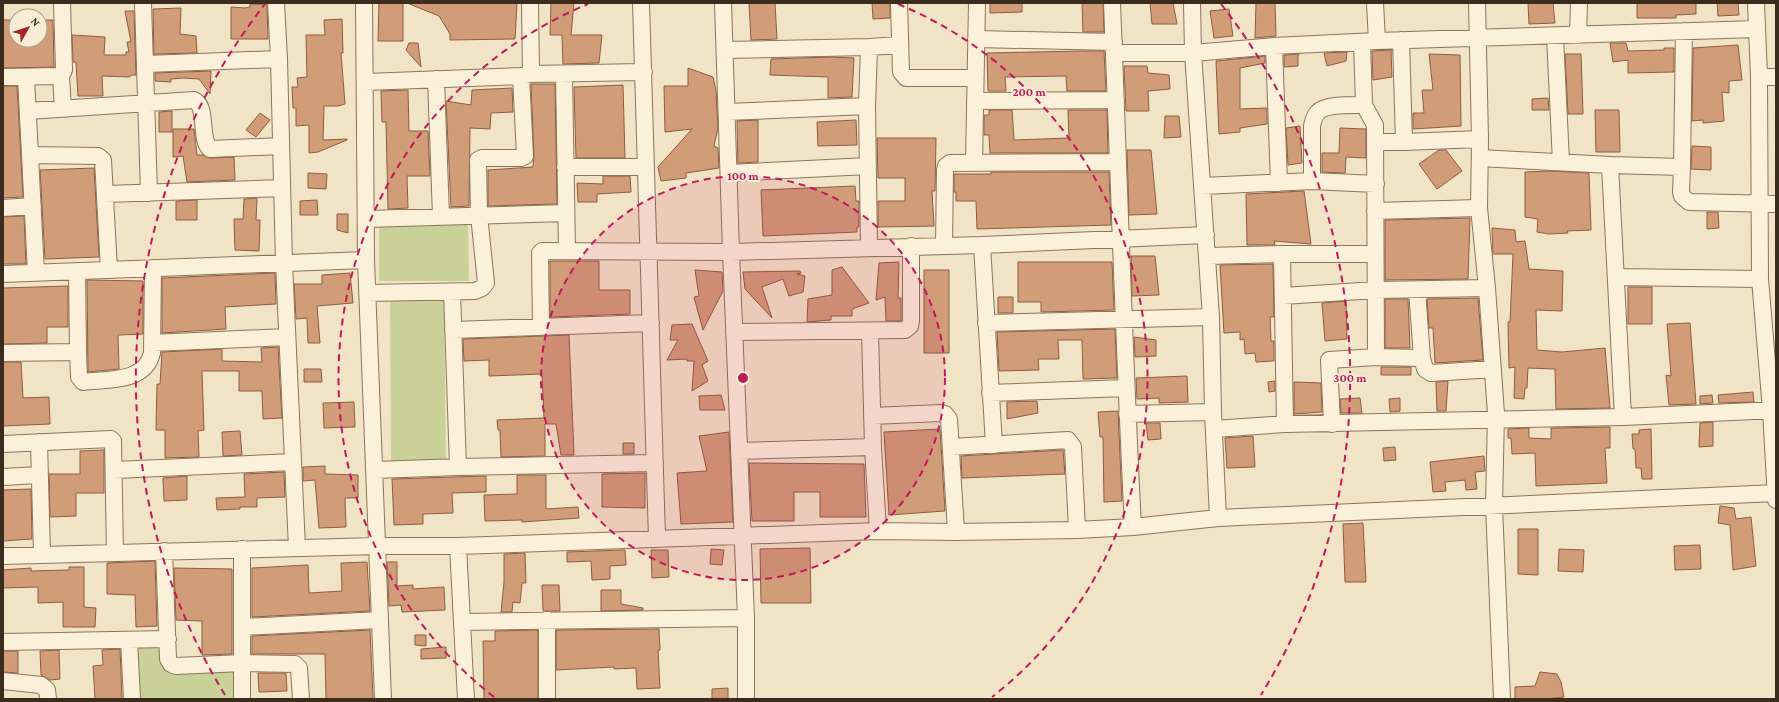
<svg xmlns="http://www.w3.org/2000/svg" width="1779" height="702" font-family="'Crimson Pro',serif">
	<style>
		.green { fill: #c9d098 }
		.building { fill: #d19d79; stroke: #8d5d3e }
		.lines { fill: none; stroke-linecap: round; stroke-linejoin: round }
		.minor-casing { stroke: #8d745a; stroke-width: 18 }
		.minor { stroke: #fbf0d9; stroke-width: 16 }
		.ring { fill: none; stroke: #c2185b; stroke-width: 2; stroke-dasharray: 7 5 }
		.centre { fill: #c2185b; stroke: #f7edd5; stroke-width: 2 }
		.ring-label { font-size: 12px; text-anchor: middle; font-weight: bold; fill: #c2185b; stroke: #f7edd5; stroke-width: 4; stroke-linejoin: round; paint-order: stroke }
	</style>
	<rect width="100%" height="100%" fill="#f1e3c5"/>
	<path class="green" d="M379 224H468L469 281H379Z
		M390 300H444L446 464H391Z
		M165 641 166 659 240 665V699H134L132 642Z"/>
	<path class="building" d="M379 3H403V41H378Z
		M407 3H517L515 39 450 40V34L439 16Z
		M551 3H574L571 35H602L599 63 563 64 562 35H550Z
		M749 3H775L777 39 751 40Z
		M872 3H890V18L873 19Z
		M990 3H1022V12L990 13Z
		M1082 3H1103L1104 32H1083Z
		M1150 3H1173L1177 24H1152Z
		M1256 3H1275L1276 36 1255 38Z
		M1528 3H1553L1555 23 1529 24Z
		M1637 3H1696V14L1676 15V18H1637Z
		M1717 3H1738L1739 15 1718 16Z
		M250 4H267L268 39H231V7L245 8 250 7Z
		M181 8 180 34 196 36 197 53 154 54 153 9Z
		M1229 9 1233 36 1214 38 1210 11Z
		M125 11H134L136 75H132L129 77 102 76 103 96H78L76 62H73L72 35 105 37 104 55H126V52H129L127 42H131Z
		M342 19 343 53H341L345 104 338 106H324L323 140 347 139V140L318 152 309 153V125L296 126V108H293L292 87H298L297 78 307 77 306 35H325L324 20Z
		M3 20H16V40H40V20H53L54 67 3 68Z
		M409 43H418L421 67 406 50Z
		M1610 43H1626L1628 51 1664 50V48H1674V72L1628 73V60L1613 62Z
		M1738 45 1742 80 1729 81V93L1722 92 1724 121 1703 123V120L1692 121 1693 48Z
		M1391 50 1392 77 1373 80 1372 51Z
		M1081 51H1104L1106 91H1067L1066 76 1005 77 1006 91H988L987 53Z
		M1347 52 1346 61 1327 66 1324 53Z
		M1299 54 1298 56V66L1284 67V55Z
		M1429 54 1460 55 1461 126 1413 129V113H1424L1422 90H1433Z
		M1565 54H1581L1583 114H1568Z
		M1265 56V63L1240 68V109L1267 108V124L1240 128V132L1219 134 1216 61Z
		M830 57 854 58 852 97 828 98V77L770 75 771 59Z
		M1124 66H1147L1148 73 1169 75 1170 89 1148 91 1149 111H1126Z
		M688 68 713 77 716 91 718 128 714 146 718 148 719 168 686 173V178L661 181 658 167 692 129 665 132 664 86H688Z
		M211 71 210 94 199 79 183 78 171 79V82L155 81V73Z
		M531 84H555L557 204 488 206V170L533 167 534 156Z
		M623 85 625 158H576L574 87Z
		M3 86H17L23 197 3 198Z
		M512 88 513 112 491 113 490 129 470 128 469 206 451 207 446 101 471 105 472 90Z
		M408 90 409 131H428L430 176H407L408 208 388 209 386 122H382L381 91Z
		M1548 98 1549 110H1532V99Z
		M989 110H1012L1014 140 1069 138 1068 110H1107L1108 153H990L989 135H984V115H989Z
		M1595 110H1619L1620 152H1596Z
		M172 111V132H159V112Z
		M260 113 270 120 256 137 246 130Z
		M1165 116H1179L1181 137 1164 138Z
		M758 120V162L738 163 737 121Z
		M856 120 857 145 818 146 817 122Z
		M1300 126 1302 163 1288 165 1286 128Z
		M1340 128 1366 129V158L1346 157 1345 173 1322 172V153H1339Z
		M173 129H194L197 155H203L210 158 234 157 235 180 187 182 183 156 173 157Z
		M877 138H936L935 191H932L934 226 878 227V201H905V178H878Z
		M1692 146 1711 147V170L1691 169Z
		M1127 150H1151L1157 214 1129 215Z
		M1439 150H1446L1462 171 1437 189 1419 164Z
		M94 168 99 257 45 259 40 170Z
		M1551 171 1589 173 1591 230 1567 231 1568 233 1549 234 1537 232 1538 219 1525 217V172Z
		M991 172H1109L1111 225 977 229 976 201H956V192H954V174H991Z
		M308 173 327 174 326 189 308 188Z
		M603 176H630L631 192 597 194V202H578L577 183 603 184Z
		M855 186 856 201H859V227H857V232L763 236 761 190Z
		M1304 191 1311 244 1274 241 1275 245H1247L1246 194Z
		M257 198 256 220H260L259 251 235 250 234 219H243L244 199Z
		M197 200V220H176V201Z
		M317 200 318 215H300V201Z
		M1707 212H1718L1719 228 1707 229Z
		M337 214H348V233L337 230Z
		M24 216 26 264H3V217Z
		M1470 218 1468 279 1385 280V220Z
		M1492 228 1515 230 1516 242 1525 241 1529 269 1563 271 1562 311 1536 310 1537 350 1562 352 1605 348 1610 408 1556 409 1555 369 1528 368 1527 388H1525L1524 399 1514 398 1515 367 1509 368 1508 322H1510L1513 254H1493Z
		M1131 256H1155L1159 295 1132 296Z
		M550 261H599V290H630V314L550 317Z
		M899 262 898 298H901V321H886L885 297 876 300 879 263Z
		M1018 262H1112L1114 310 1041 312V302H1018Z
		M1273 264 1274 317H1270L1271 341H1274V361L1256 362 1255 353 1245 354 1244 339 1240 340V332L1224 333 1220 265Z
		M842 267 869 303 852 309V316H831V320L807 322 808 299 832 295V270Z
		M695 270 722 272 723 291 703 330 694 297 699 296Z
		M924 270H949V353H924Z
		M800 271 801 273 797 274 805 276 803 292 789 296 783 279 762 287 772 318 745 289 743 272Z
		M275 273 276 304 225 307 226 329 162 333V278Z
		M350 273 353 303 317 306 320 343H308L307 318 296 319 294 284H322V275Z
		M87 280 143 281V334L118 335 119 369 88 372Z
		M68 286V327H47V343L3 344V288Z
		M1628 287H1652V324H1628Z
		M998 297H1013V313H998Z
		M1478 298 1483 360 1435 363 1433 328H1429L1427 299Z
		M1385 299H1408L1410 348H1385Z
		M1346 301 1347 339 1325 341 1322 303Z
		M1690 323 1696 404 1669 405 1666 375 1671 376 1667 324Z
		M692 324 708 361 702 365 708 381 692 391 694 361H687V359L667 360 678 340H670L672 325Z
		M1115 329 1117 378 1083 379 1082 340H1058L1059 359H1038L1039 370 999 371 997 332Z
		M569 335 574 455H561L556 424H545V456L501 457 500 430H498L497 420 544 418 542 374 489 376V360L464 361 463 339Z
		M1134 337 1156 340V356L1135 357Z
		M278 347 282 418 263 419 262 391H239V371H202L204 430 198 431 199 457 165 458V430H156L157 384H160L162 352 222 349V361L262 362 261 348Z
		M3 362H21L23 398 49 397 50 424 3 426Z
		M1381 367H1411V375H1381Z
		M304 369H321L322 382H304Z
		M1187 376 1188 402 1159 403V398L1137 399 1136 378Z
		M1275 381V391L1269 392 1268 382Z
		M1448 381 1446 411H1437L1436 382Z
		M1294 382 1321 383 1322 412 1294 414Z
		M1753 392 1754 402 1719 403 1718 395Z
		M721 395 725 410H700L699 396Z
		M1712 395 1713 403 1700 404V396Z
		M1360 398 1362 413H1341L1340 399Z
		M1400 398V411L1390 412 1389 399Z
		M1037 401 1038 413 1007 419V402Z
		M354 402 355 427 324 428 323 403Z
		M1118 411 1122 501 1104 502 1103 437H1100L1098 412Z
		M1713 422V446L1699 447 1700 423Z
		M1146 423H1160L1161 439 1148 440Z
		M1610 427V448H1605L1607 483 1536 486 1535 453 1512 454 1511 438H1508V429L1529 428V438L1551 439V428Z
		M940 429 945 511 889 515 884 432Z
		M1651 429 1652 479H1642L1641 468H1636L1635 449H1633L1632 434H1639V430Z
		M240 431 242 455 223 456 222 432Z
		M729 432 733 522 681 524 677 473 707 471 699 436Z
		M1253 436 1255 467 1227 468 1225 438Z
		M623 443H634V454H623Z
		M1395 447 1396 460 1384 461 1383 448Z
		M104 450V493H76V516L50 517 49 474H80V451Z
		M1063 450 1065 474 962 478 961 456Z
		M1484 456 1485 471 1475 472 1477 489 1466 490 1465 480 1445 482 1446 491 1433 492 1430 462Z
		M749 463 864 464 866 517H820V492H794V521H752Z
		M325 466V474L358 475V498H345L346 527 319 528 315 480 303 481V467Z
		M284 472 285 497 257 498V507H240V509L217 510 216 498 245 497 244 474Z
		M645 473V508L602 507V474Z
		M517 475H546V509L578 507 579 518 522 522V520L485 521 484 495 517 494Z
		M187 476V500L164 501 163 478Z
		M486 476V492L452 493 453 513 423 514V524L394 525 392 479Z
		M31 489 32 539 3 541V490Z
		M1720 506 1734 508 1736 519 1751 517 1756 566 1733 570 1730 525 1718 523Z
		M1363 523 1366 582H1345L1343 524Z
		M1518 529H1538V575L1518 574Z
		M1700 545 1701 569 1675 570 1674 546Z
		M810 548 811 603H761L760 549Z
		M711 549 724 550 722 565 710 564Z
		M1559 549 1584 550 1583 572 1558 571Z
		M625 550 626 565 610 566V579L592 580 591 561 567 562V552Z
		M651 550H668L669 577 652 578Z
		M525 553 526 583H522L520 603 513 602 512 612H501L504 582V554Z
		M155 561 157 626 136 627 135 595 107 594V563Z
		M367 562 370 611 252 617V568L308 565 309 593 342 591 341 563Z
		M387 562H397V586L413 585V589L444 587 445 610 402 612 401 605 389 606Z
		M69 567H84V607L96 608 95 627H63V602L38 603V587L3 588V570L31 568V571L69 570Z
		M174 568 232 569V654L202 655V621L176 620Z
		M542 585H559L560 611H543Z
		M601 590H621V604L643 608V610L601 611Z
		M659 629 660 650H658L660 688 637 689 636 668 614 669V667L556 670V630Z
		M370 630 373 699H326L325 654H252V636Z
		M538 630V699H484L483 641H495V631Z
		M415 635H426V646L415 645Z
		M446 647V658L421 659V649Z
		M120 649 122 699H95L93 666 103 665 102 650Z
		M59 650 60 679 50 680 41 675 40 651Z
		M3 651H18V673L3 672Z
		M1540 672 1557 674 1561 682 1564 697 1546 699H1515V687L1535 686Z
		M258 673H286L287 691 259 692Z
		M728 688V699H712V689Z"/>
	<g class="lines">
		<g class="minor-casing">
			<path id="minor" d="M143 3 149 193
				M276 3 279 59 284 263 297 548
				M364 3 366 260 383 699
				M530 3 531 74
				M641 3 657 539
				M723 3 731 252 746 618V699
				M899 3 901 72 906 78H975
				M1112 3C1119 178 1124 353 1133 527
				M1192 3 1193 53 1211 317 1213 412 1218 518
				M1375 3 1377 41
				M1477 3 1480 139 1479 208 1487 288 1496 414 1494 506 1502 699
				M1756 3 1759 77 1760 279 1771 410 1776 500
				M1578 35 1579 3
				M1555 36 1561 162
				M976 39 1114 42
				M1401 40 1404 142 1480 139
				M1274 46 1279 183
				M869 47 867 106 869 247
				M725 50 869 47 900 45
				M1114 53H1193L1274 46 1377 41 1757 29
				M146 64 279 59
				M564 75 567 251
				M61 76 63 108
				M3 77 61 76 64 70 62 3
				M26 77 36 273
				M1759 77H1776
				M436 79 441 216
				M366 82 521 76 531 74 644 72
				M975 101 1116 100
				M28 111 194 100C208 106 199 139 210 149L281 146
				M727 112 867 106
				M1375 142H1404
				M30 155 98 156 103 160 109 270
				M1480 158 1610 165 1623 417
				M974 163 977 3
				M1610 165 1682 167 1684 31
				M565 167H646
				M1682 167 1681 192 1682 196 1689 202 1776 204
				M729 173 868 166
				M1312 181V126C1313 121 1314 116 1318 112 1325 104 1354 105 1364 105
				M1203 186 1312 181 1376 184
				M105 194 282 188
				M3 208 33 206
				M1375 211 1479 208
				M366 219 566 213
				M944 245 945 170 946 166 950 163 1118 162
				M982 245 994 445
				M1282 254 1285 424
				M1208 256 1282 254H1374
				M77 271 78 352 79 377 83 382C108 379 145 383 152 353L153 268
				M3 274 366 260
				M1617 277 1760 279
				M1417 290 1422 358 1425 369 1431 373 1493 369
				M367 293 475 291 482 288 486 283 479 215 478 160 482 158H521L525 156 521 76
				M1283 296 1376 290 1487 288
				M986 323 1211 317
				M541 327 540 253 542 251 731 252 982 245 1206 235
				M453 330 651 323
				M870 331 873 447 878 531
				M734 332 905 330 910 326 911 321V246
				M152 343 287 337
				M3 353 78 352
				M1376 357 1422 358
				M990 393 1126 388
				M1127 414 1213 412
				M872 416 941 413 945 414 949 419 956 532
				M1332 424 1329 360 1376 357 1375 125 1364 105 1362 42
				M1214 429 1285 424 1623 417 1776 410
				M39 442 42 555
				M3 444 111 439 113 441 115 553
				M951 447 1068 440 1073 447 1077 530
				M739 451 873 447
				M458 467 655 463
				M115 470 293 462
				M375 470 458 467 452 292
				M3 477 39 475
				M458 546 466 699
				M242 549V699
				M164 551 168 659 171 664 176 666 242 663 295 664 299 668 301 699
				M3 556 378 546H458L878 531 956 532 1077 530 1133 527 1218 518 1776 493
				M547 620V699
				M462 622 746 618
				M242 627 380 620
				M129 640 132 699
				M3 642 168 639
				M3 681 41 685 47 690 48 699"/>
		</g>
		<use href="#minor" class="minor"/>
	</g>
	<circle cx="743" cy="378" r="202" fill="#c2185b" fill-opacity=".12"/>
	<g class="ring">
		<circle cx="743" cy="378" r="202"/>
		<path d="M494 697A405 405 0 0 1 588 4M898 4A405 405 0 0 1 992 697"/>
		<path d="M225 695A607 607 0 0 1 265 4M1221 4A607 607 0 0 1 1261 695"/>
	</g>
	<circle cx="743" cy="378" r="6" class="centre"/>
	<g class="ring-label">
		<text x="1029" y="96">200 m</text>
		<text x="743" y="180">100 m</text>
		<text x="1350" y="382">300 m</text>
	</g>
	<rect width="1779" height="702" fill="none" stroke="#3c2c1e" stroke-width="8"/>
	<g transform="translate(28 28) rotate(51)"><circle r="19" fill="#f7edd5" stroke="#aca08c"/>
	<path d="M0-3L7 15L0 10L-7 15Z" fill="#9f2628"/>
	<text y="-6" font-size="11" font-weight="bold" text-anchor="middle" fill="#3c2c1e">N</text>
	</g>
</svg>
